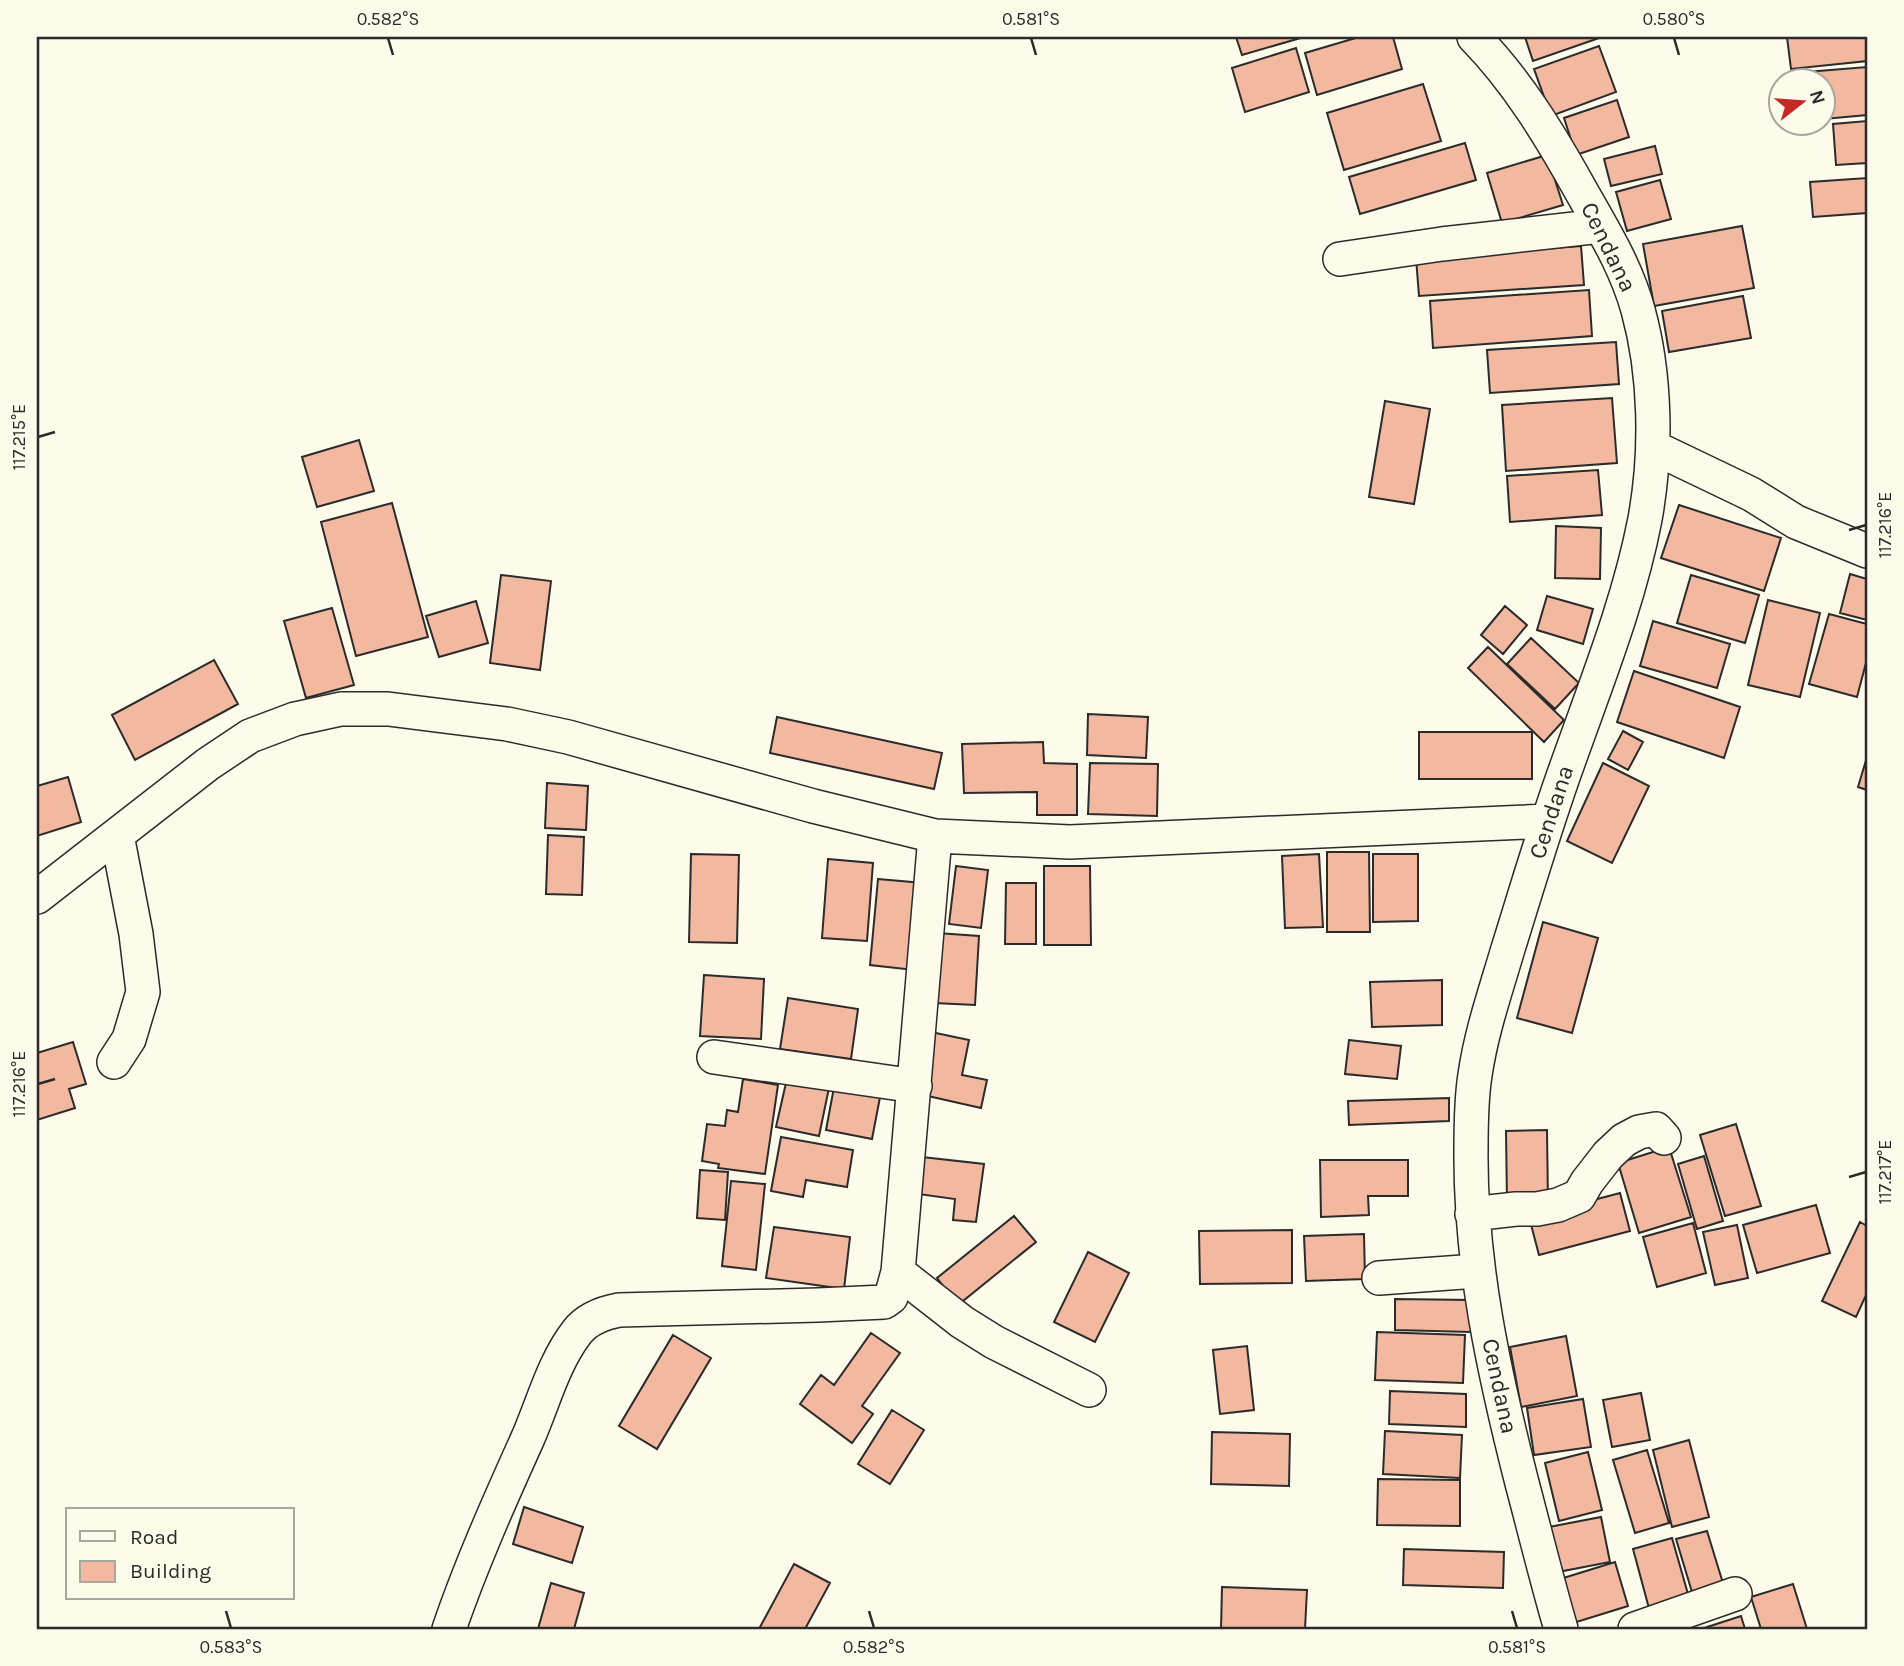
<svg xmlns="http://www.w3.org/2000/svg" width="1904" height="1666" font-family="Karla,sans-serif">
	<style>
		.building { fill: #f2b8a0; stroke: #2b2b2b; stroke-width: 2 }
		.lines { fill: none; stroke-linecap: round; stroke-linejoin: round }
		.minor-casing { stroke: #2b2b2b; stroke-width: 36 }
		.minor { stroke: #fdfbea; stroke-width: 33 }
		.ticks { fill: none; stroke: #2b2b2b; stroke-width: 2.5 }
		.labels { text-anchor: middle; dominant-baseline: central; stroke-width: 5; stroke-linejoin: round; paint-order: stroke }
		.street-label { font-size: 24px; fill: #2b2b2b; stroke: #fdfbea }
		.neatline { fill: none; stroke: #2b2b2b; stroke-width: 2.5 }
		.ticks-label { font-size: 18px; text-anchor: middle; fill: #2b2b2b }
	</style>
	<rect width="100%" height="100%" fill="#fdfbea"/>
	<path class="building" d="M1236 37H1304L1242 55Z
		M1359 37H1393L1402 69 1317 95 1305 53Z
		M1525 37H1602L1533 61Z
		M1787 37H1867V61L1791 69Z
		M1599 46 1616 92 1551 116 1534 69Z
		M1296 48 1309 92 1245 112 1232 68Z
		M1867 67V115L1824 119V80H1795L1794 73Z
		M1423 84 1441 141 1344 170 1327 113Z
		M1617 100 1629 137 1576 155 1564 118Z
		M1867 121V163L1836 165 1833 124Z
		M1465 143 1476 180 1360 214 1349 177Z
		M1655 146 1662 174 1611 186 1604 159Z
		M1547 155 1563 205 1502 223 1487 173Z
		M1867 178V213L1813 217 1810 182Z
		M1660 180 1671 219 1627 231 1616 192Z
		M1742 226 1754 288 1654 306 1643 244Z
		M1581 246 1584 285 1419 296 1416 258Z
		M1589 290 1592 336 1433 348 1430 301Z
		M1743 296 1751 338 1669 352 1662 311Z
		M1616 342 1619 384 1490 393 1487 350Z
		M1612 398 1617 463 1506 471 1502 405Z
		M1385 401 1430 409 1414 504 1369 497Z
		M359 440 374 491 317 507 302 457Z
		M1598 470 1602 515 1510 522 1507 476Z
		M392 503 428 637 356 656 321 522Z
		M1679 505 1781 538 1764 591 1661 558Z
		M1556 526 1601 528 1600 579 1555 578Z
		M1850 574 1867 579V620L1840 613Z
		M501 575 551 581 540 670 490 663Z
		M1691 575 1759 595 1745 643 1677 623Z
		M1547 596 1593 609 1583 644 1537 630Z
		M1768 600 1820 613 1800 697 1748 685Z
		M476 601 488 643 439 657 426 616Z
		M1505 606 1527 625 1503 654 1481 635Z
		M332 608 354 685 306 698 284 621Z
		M1829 614 1867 624V659L1857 697 1809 684Z
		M1653 621 1730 644 1717 688 1640 666Z
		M1531 638 1579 683 1555 709 1507 664Z
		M1488 647 1564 720 1544 742 1468 668Z
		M214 660 238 704 135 760 112 715Z
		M1634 671 1740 707 1724 758 1617 722Z
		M1088 714 1148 717 1146 758 1087 755Z
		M777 717 942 753 934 789 770 753Z
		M1623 731 1643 742 1628 770 1608 759Z
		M1419 732H1532V779H1419Z
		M1043 742 1044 763 1077 764V815H1037V792L964 793 962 744Z
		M1867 757V790L1858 787Z
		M1090 763 1158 764 1157 816 1088 814Z
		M1603 763 1649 786 1612 863 1567 841Z
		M68 777 81 822 37 836V786Z
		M547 783 588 786 586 830 545 828Z
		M548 835 584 837 582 895 546 894Z
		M1327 852H1369L1370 932H1327Z
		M691 854 739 855 737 943 689 942Z
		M1319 854 1323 927 1285 928 1282 856Z
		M1373 854H1418V921L1373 922Z
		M828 859 873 863 867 941 822 938Z
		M956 866 988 870 981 928 949 924Z
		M1044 866H1090L1091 945H1044Z
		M878 879 923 883 914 970 870 965Z
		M1006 883H1036V944H1005Z
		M1543 922 1598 938 1572 1033 1517 1018Z
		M937 933 979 936 975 1005 934 1003Z
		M704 975 764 979 761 1039 700 1036Z
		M1442 980V1025L1372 1027 1370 982Z
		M788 998 858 1009 851 1059 780 1049Z
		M931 1032 969 1040 962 1075 987 1080 981 1108 919 1094Z
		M1349 1040 1401 1046 1397 1079 1345 1074Z
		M73 1042 86 1084 69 1089 75 1108 37 1120V1053Z
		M788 1074 830 1083 819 1136 776 1127Z
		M743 1079 778 1085 765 1174 718 1168 719 1164 702 1161 707 1124 725 1126 727 1110 738 1112Z
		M835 1082 881 1092 872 1139 826 1130Z
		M1449 1098V1121L1349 1125 1348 1101Z
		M1736 1124 1761 1206 1725 1216 1700 1135Z
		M1547 1130 1548 1203H1507L1506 1131Z
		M781 1137 853 1150 847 1187 806 1180 803 1197 771 1191Z
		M1669 1147 1691 1217 1639 1233 1618 1163Z
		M1704 1156 1723 1221 1697 1229 1678 1164Z
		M922 1157 984 1164 976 1222 953 1220 955 1199 918 1194Z
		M1320 1160H1408V1196H1368L1369 1215 1321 1217Z
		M700 1170 728 1172 725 1220 697 1218Z
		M731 1181 765 1184 756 1270 722 1266Z
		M1620 1193 1630 1231 1539 1255 1529 1217Z
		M1816 1205 1830 1253 1757 1273 1743 1225Z
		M1014 1216 1036 1242 958 1305 937 1278Z
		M1860 1222 1867 1226V1293L1856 1317 1822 1301Z
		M1693 1223 1706 1273 1657 1287 1643 1237Z
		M1737 1225 1748 1278 1715 1285 1703 1232Z
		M774 1227 850 1237 844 1289 766 1278Z
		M1292 1230V1283L1200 1284 1199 1231Z
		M1364 1234 1365 1279 1306 1281 1304 1236Z
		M1088 1252 1129 1273 1095 1342 1054 1322Z
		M1395 1299 1472 1300 1471 1332 1395 1330Z
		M1377 1332 1465 1335 1463 1383 1375 1380Z
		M871 1333 900 1353 862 1406 873 1414 852 1443 800 1404 821 1375 834 1385Z
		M673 1335 711 1358 657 1449 619 1426Z
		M1566 1336 1577 1396 1521 1407 1510 1347Z
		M1247 1346 1254 1410 1220 1414 1213 1350Z
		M1390 1391 1466 1394V1427L1389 1424Z
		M1641 1393 1650 1440 1612 1447 1603 1400Z
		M1583 1399 1591 1447 1534 1455 1527 1408Z
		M892 1410 924 1430 890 1484 858 1464Z
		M1385 1431 1462 1435 1460 1478 1383 1474Z
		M1212 1432 1290 1434 1289 1486 1211 1484Z
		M1689 1440 1709 1517 1672 1527 1653 1450Z
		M1647 1450 1669 1523 1635 1533 1613 1460Z
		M1588 1452 1602 1510 1559 1521 1545 1463Z
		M1378 1479 1460 1480V1526L1377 1525Z
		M524 1507 583 1527 572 1563 513 1544Z
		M1601 1517 1610 1562 1558 1572 1549 1527Z
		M1707 1531 1726 1593 1695 1602 1676 1539Z
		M1672 1538 1690 1601 1650 1612 1633 1549Z
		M1404 1549 1504 1552 1503 1588 1403 1585Z
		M1615 1562 1628 1606 1570 1624 1557 1580Z
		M794 1564 830 1583 805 1629H759Z
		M551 1583 584 1593 574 1629H538Z
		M1793 1584 1807 1629H1761L1751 1597Z
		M1222 1587 1307 1590 1305 1629H1221Z
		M1741 1616 1745 1629H1701Z"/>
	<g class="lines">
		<g class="minor-casing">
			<path id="minor" d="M1474 37C1517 81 1550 135 1580 189 1602 228 1626 266 1638 310 1656 375 1657 453 1645 519 1629 602 1597 681 1569 760 1546 823 1527 888 1507 952 1495 993 1481 1033 1475 1075 1471 1100 1471 1125 1471 1150 1470 1264 1494 1373 1522 1483 1535 1532 1547 1581 1561 1629
				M1340 259 1442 244 1601 226
				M1653 447 1751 494 1796 522 1867 551
				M37 897 208 764 250 736 295 719 341 709H388L507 724 568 737 813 806 935 836 1070 842 1547 821
				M714 1057 915 1086
				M114 1062 129 1039 143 992 136 934 117 835
				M1472 1214 1516 1209H1537L1558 1205 1579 1196 1587 1182 1608 1155 1624 1140 1639 1132 1656 1129 1664 1138
				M898 1272 962 1322 994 1342 1089 1390
				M1379 1278 1477 1271
				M449 1629C471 1565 499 1502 527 1440 543 1404 553 1363 577 1332 587 1319 603 1313 619 1310L818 1305 884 1302 891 1297 898 1272 935 836
				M1635 1629 1735 1594"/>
		</g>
		<use href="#minor" class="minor"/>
	</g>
	<path class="ticks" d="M388 38 393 55M1031 38 1036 55M1674 38 1679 55M38 437 55 432M1849 530 1866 525M38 1084 55 1079M1849 1177 1866 1172M226 1611 231 1628M869 1611 874 1628M1512 1611 1517 1628"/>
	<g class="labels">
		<g class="street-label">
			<text transform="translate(1609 247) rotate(64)">Cendana</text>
			<text transform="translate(1551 812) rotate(-72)">Cendana</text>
			<text transform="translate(1500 1386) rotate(78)">Cendana</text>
		</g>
	</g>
	<rect width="1904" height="1666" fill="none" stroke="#fdfbea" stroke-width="77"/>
	<rect x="66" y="1508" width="228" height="91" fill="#fdfbea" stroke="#a9a89e" stroke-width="2"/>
	<rect x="80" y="1531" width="35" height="10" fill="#fdfbea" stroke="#a9a89e" stroke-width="2"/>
	<text x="130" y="1544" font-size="21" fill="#2b2b2b">Road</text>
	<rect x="80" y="1561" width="35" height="21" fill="#f2b8a0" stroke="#a9a89e" stroke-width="2"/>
	<text x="130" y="1578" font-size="21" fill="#2b2b2b">Building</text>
	<g transform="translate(1802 102) rotate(73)"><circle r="33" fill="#fdfbea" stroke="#a9a89e" stroke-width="2"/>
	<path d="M0-5L12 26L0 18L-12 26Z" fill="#c62828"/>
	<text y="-10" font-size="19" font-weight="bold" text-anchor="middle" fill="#2b2b2b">N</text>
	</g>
	<rect x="38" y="38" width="1828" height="1590" class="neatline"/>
	<g class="ticks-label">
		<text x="388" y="25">0.582°S</text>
		<text x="1031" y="25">0.581°S</text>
		<text x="1674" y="25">0.580°S</text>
		<text transform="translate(19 437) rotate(-90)" y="6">117.215°E</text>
		<text transform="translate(1885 525) rotate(-90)" y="6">117.216°E</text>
		<text transform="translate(19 1084) rotate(-90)" y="6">117.216°E</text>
		<text transform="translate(1885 1172) rotate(-90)" y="6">117.217°E</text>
		<text x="231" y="1653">0.583°S</text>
		<text x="874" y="1653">0.582°S</text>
		<text x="1517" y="1653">0.581°S</text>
	</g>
</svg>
